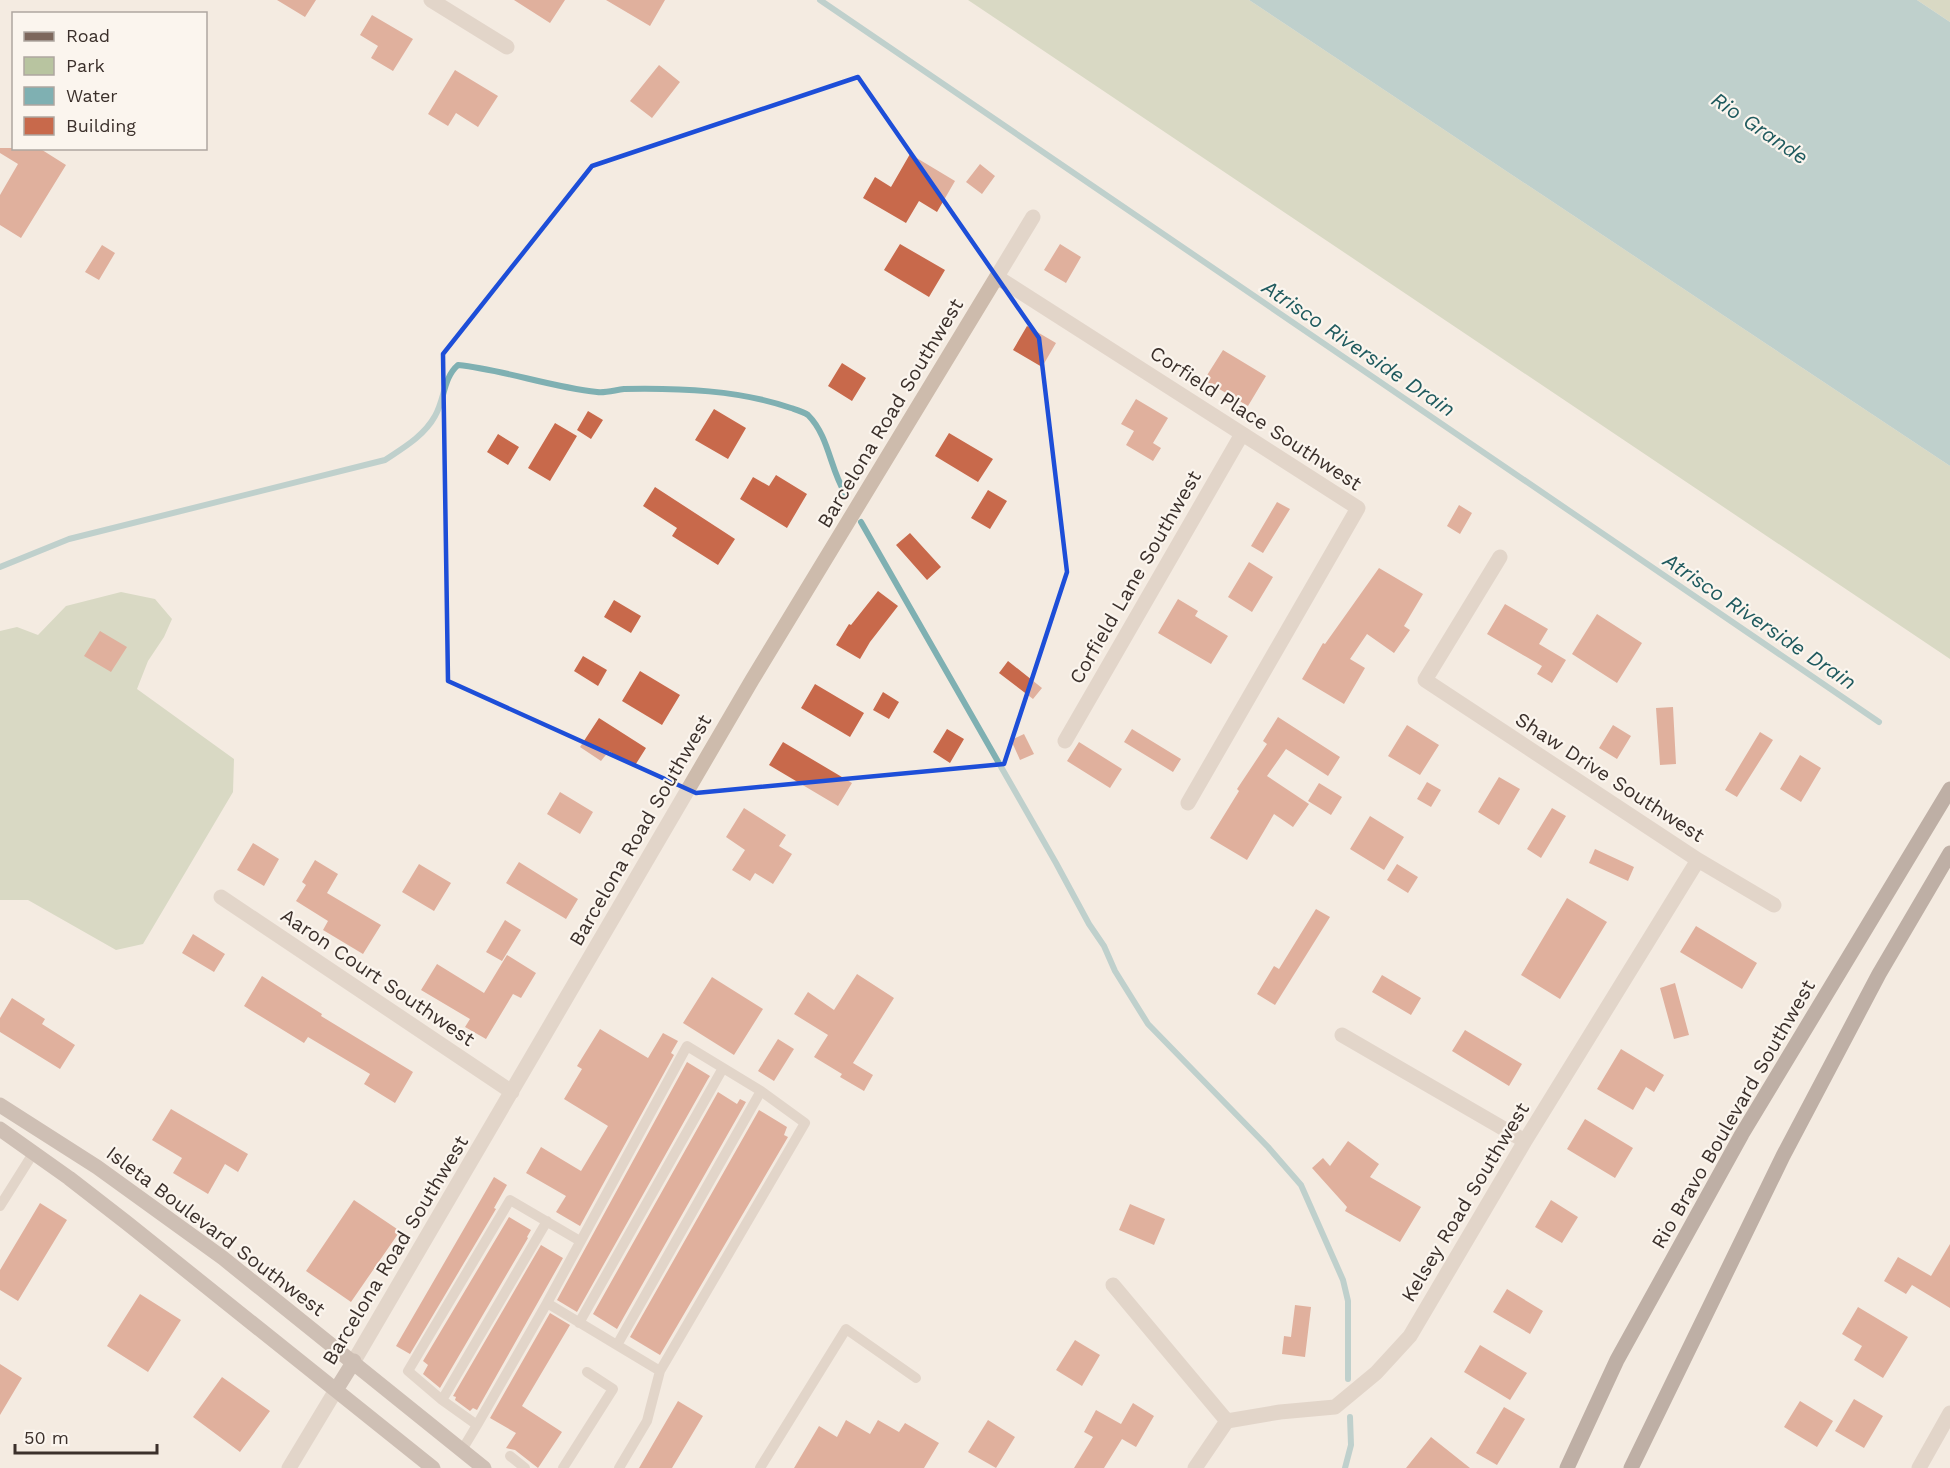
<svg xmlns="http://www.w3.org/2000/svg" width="1950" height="1468" font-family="'Work Sans',sans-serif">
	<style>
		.green { fill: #b8c4a0 }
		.water { fill: #7fb0b2 }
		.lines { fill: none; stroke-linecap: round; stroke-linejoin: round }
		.stream { stroke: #7fb0b2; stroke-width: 6 }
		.building { fill: #c8694b }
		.service { stroke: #cdbbac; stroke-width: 10 }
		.minor { stroke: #cdbbac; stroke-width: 15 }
		.tertiary { stroke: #cdbbac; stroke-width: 15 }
		.secondary { stroke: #a18a7d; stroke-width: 15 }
		.primary { stroke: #7d675c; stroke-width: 15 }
		.marked { fill: none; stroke: #1d4ed8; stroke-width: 4.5; stroke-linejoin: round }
		.labels { text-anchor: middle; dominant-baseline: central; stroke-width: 4.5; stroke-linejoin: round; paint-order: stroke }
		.street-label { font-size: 20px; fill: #3b302b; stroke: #fbf5ee }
		.water-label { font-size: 21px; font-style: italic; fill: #1f5a5e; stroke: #fbf5ee }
	</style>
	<rect width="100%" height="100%" fill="#f4ebe1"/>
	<path class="green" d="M968 0H1249L1950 466V659Z
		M1917 0H1950V22Z
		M121 592 155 599 172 619 164 637 148 661 137 689 234 759 233 792 143 944 116 950 28 900H0V631L17 627 38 635 66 606Z"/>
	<path class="water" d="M1249 0H1917L1950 22V466Z"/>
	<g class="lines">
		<path class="stream" d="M820 0 1879 722
			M861 522 1056 863 1089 924 1104 946 1115 971 1148 1024 1268 1147 1301 1185 1343 1280 1348 1301V1379
			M0 567 69 539 385 460C403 448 424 436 435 416 445 399 443 378 458 365 505 370 550 387 597 392 606 393 615 390 624 389 680 388 739 390 791 408 797 410 804 412 808 415 829 436 830 469 845 493
			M1345 1468 1351 1445 1350 1417"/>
	</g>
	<path class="building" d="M277 0H316L305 17Z
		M514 0H565L550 23Z
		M606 0H665L650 26Z
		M372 15 413 39 393 71 371 58 378 46 360 35Z
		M659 65 680 82 652 118 630 101Z
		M455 70 498 96 478 127 456 113 448 126 428 114Z
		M0 148H39L66 165 21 238 0 225V195L18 164 0 153Z
		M910 154 955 181 937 212 919 201 906 223 863 198 875 177 891 187Z
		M980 164 995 176 982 194 966 182Z
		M900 244 945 270 929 297 884 270Z
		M1060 244 1081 257 1066 283 1044 270Z
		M102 245 115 253 99 280 85 272Z
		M1027 326 1056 343 1042 367 1013 350Z
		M1223 350 1266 376 1248 406 1204 380Z
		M842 363 866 378 852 401 828 386Z
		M1136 399 1168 418 1153 443 1161 448 1153 461 1126 445 1134 431 1121 424Z
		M714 409 746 428 728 459 695 440Z
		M588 411 603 420 591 439 577 430Z
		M555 423 577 436 550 481 528 468Z
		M949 433 993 459 978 482 935 456Z
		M498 434 519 447 508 465 487 452Z
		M776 475 807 494 787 528 740 499 753 477 769 486Z
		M655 487 735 539 718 565 672 536 677 528 643 506Z
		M988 490 1007 501 990 529 971 518Z
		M1277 502 1290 509 1263 553 1251 546Z
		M1459 505 1472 513 1460 534 1447 526Z
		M910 533 941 567 927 580 896 545Z
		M1249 562 1273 577 1252 612 1228 597Z
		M1379 568 1423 594 1404 626 1410 630 1394 653 1367 634 1350 659 1365 668 1344 704 1302 679 1323 643 1325 644Z
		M878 591 898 606 870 642 860 659 836 645 849 624 851 625Z
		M1178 599 1198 611 1195 616 1228 636 1211 664 1158 633Z
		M614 600 641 616 631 633 604 617Z
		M1505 604 1548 629 1539 644 1566 660 1552 683 1537 674 1542 666 1487 634Z
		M1597 614 1642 643 1617 683 1572 654Z
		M100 631 127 647 111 672 84 656Z
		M583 656 607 670 598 686 574 671Z
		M1008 661 1042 688 1033 699 999 673Z
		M640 671 680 695 662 725 622 701Z
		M815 684 864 713 850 737 801 708Z
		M883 692 899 702 889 719 873 710Z
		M1673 707 1676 764 1660 765 1656 708Z
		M1278 717 1340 757 1328 776 1286 749 1267 776 1309 804 1293 827 1274 814 1247 860 1210 838 1239 791 1237 789 1267 744 1263 741Z
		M599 718 646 748 634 767 609 751 601 761 580 747Z
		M1407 725 1439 745 1420 775 1388 756Z
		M1613 725 1631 736 1617 759 1599 748Z
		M947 729 964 739 950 763 933 752Z
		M1132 729 1181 759 1173 772 1124 742Z
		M1760 732 1773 740 1737 797 1725 790Z
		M1024 734 1034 754 1020 760 1011 740Z
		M783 742 852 783 838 806 769 765Z
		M1079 742 1122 769 1110 788 1067 761Z
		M1800 755 1821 768 1801 802 1780 789Z
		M1499 777 1520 789 1499 825 1478 812Z
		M1427 782 1441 790 1431 807 1417 799Z
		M1319 783 1342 797 1331 815 1308 801Z
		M560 792 593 812 580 834 547 814Z
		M744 808 786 835 779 846 792 854 773 884 755 873 750 881 732 870 745 850 726 837Z
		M1552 808 1566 816 1541 858 1527 849Z
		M1370 816 1404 837 1384 870 1350 849Z
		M253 843 279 859 264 886 237 870Z
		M1595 849 1634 867 1628 881 1589 863Z
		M315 860 338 874 327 893 381 925 363 954 323 930 328 921 296 901 306 885 302 882Z
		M519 862 578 899 566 919 506 883Z
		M419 864 451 883 434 911 402 892Z
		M1397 864 1418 877 1408 893 1387 880Z
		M1567 898 1607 922 1560 999 1521 975Z
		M1316 909 1330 917 1275 1005 1257 994 1274 966 1279 969Z
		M505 920 521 930 502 961 486 952Z
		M1696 926 1757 963 1742 989 1680 952Z
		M193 934 225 954 214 972 182 953Z
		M507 955 536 973 521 998 513 994 486 1039 465 1027 470 1019 421 990 437 964 484 993Z
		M857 974 894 998 853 1063 873 1075 864 1091 840 1077 842 1074 814 1057 828 1035 794 1014 808 992 834 1010Z
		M1382 975 1421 998 1411 1015 1372 992Z
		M262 976 322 1014 321 1016 413 1072 395 1103 364 1084 370 1074 308 1037 304 1043 244 1006Z
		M712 977 763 1009 734 1055 683 1023Z
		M1675 983 1689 1035 1674 1039 1660 988Z
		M12 998 45 1019 42 1024 75 1045 60 1069 0 1032V1018Z
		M600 1029 648 1058 663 1033 678 1041 671 1053 674 1055 580 1226 556 1212 566 1196 526 1173 541 1147 581 1171 608 1126 564 1099 582 1069 577 1066Z
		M1465 1030 1522 1064 1509 1086 1452 1051Z
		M778 1039 794 1049 774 1081 758 1071Z
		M1621 1049 1664 1075 1654 1092 1646 1087 1633 1110 1597 1089Z
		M687 1062 710 1076 708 1079 577 1312 557 1300Z
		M718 1092 737 1104 740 1099 746 1102 617 1329 593 1314Z
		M171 1109 248 1154 238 1172 225 1164 208 1194 173 1173 182 1158 152 1140Z
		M759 1110 787 1127 784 1135 788 1137 660 1355 630 1337Z
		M1585 1119 1633 1148 1615 1178 1567 1149Z
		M1348 1141 1379 1164 1370 1177 1421 1207 1400 1242 1345 1211 1347 1207 1312 1168 1323 1158 1330 1166Z
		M494 1177 507 1185 494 1208 496 1209 410 1354 396 1346Z
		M354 1200 400 1231 351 1302 306 1271Z
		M1551 1200 1578 1217 1562 1243 1535 1227Z
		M40 1203 67 1220 18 1301 0 1290V1270Z
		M1130 1204 1165 1219 1154 1245 1119 1230Z
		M509 1217 531 1230 527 1237 528 1238 440 1388 423 1374 428 1365 423 1361Z
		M1950 1244V1308L1912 1285 1906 1294 1884 1281 1898 1257 1931 1276Z
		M541 1245 563 1258 477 1410 473 1408 470 1411 455 1400 456 1397 453 1396Z
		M1507 1289 1543 1311 1530 1334 1493 1312Z
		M140 1294 181 1320 148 1372 107 1346Z
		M1295 1305 1311 1307 1305 1357 1282 1354 1284 1336 1291 1337Z
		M1858 1307 1908 1337 1883 1378 1854 1360 1862 1346 1842 1334Z
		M550 1313 570 1325 522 1406 562 1432 538 1468 515 1450 506 1448 516 1433 490 1418Z
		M1075 1340 1100 1355 1082 1386 1056 1370Z
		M1480 1345 1527 1373 1510 1400 1464 1372Z
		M0 1364 22 1378 0 1415Z
		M222 1377 270 1411 240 1452 193 1417Z
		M1854 1399 1883 1416 1864 1448 1835 1431Z
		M678 1401 703 1416 672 1468H639Z
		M1800 1401 1833 1421 1817 1447 1784 1427Z
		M1133 1403 1154 1416 1136 1447 1122 1439 1104 1468H1074L1093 1437 1084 1432 1096 1410 1121 1424Z
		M1504 1407 1525 1419 1497 1465 1476 1453Z
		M846 1420 870 1434 878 1420 899 1432 905 1423 939 1443 924 1468H794L819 1426 837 1437Z
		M988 1420 1015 1437 996 1468 968 1452Z
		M1431 1437 1470 1468H1406Z"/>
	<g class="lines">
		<path class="service" d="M0 1206 34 1152
			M547 1303 477 1425 442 1400 408 1371 510 1200 580 1241
			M579 1323 723 1068
			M617 1345 761 1091
			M442 1400 547 1221
			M462 1450 477 1425
			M510 1456 525 1468
			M563 1468 613 1389 587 1372
			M619 1468 647 1421 660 1371 805 1123 761 1091 687 1046 547 1303 660 1371
			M760 1468 846 1329 916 1378"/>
		<path class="minor" d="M431 0 507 47
			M997 277 1358 508 1188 803
			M1500 557 1425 680 1698 860 1774 905
			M1065 741 1242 434
			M221 897 512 1092
			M1342 1035 1525 1141
			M1113 1285 1227 1421
			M354 1361 752 680 1033 217
			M1195 1468 1227 1421 1280 1412 1335 1407 1376 1373 1410 1336 1525 1141 1698 860
			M1919 1468 1950 1413"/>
		<path class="tertiary" d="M289 1468 336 1390"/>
		<path class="secondary" d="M0 1105 97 1167 223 1258 484 1468
			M0 1129 69 1178 127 1223 433 1468
			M336 1390 354 1361"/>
		<path class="primary" d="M1567 1468 1617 1360 1742 1134 1950 789
			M1631 1468 1783 1156 1879 974 1950 853"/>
	</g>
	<path d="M0 0H1950V1468H0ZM858 77 1039 338 1067 572 1004 764 696 793 448 681 443 354 592 166Z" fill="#f4ebe1" fill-opacity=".55" fill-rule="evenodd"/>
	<path class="marked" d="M858 77 1039 338 1067 572 1004 764 696 793 448 681 443 354 592 166Z"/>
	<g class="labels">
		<g class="street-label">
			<text transform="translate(890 413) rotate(-59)">Barcelona Road Southwest</text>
			<text transform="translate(1256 418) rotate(33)">Corfield Place Southwest</text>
			<text transform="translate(1135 577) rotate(-60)">Corfield Lane Southwest</text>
			<text transform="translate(1610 777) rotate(33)">Shaw Drive Southwest</text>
			<text transform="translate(640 830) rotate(-60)">Barcelona Road Southwest</text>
			<text transform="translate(378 977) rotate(34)">Aaron Court Southwest</text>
			<text transform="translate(1733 1114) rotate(-60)">Rio Bravo Boulevard Southwest</text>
			<text transform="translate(1465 1202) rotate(-59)">Kelsey Road Southwest</text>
			<text transform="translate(216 1231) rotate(37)">Isleta Boulevard Southwest</text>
			<text transform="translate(395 1250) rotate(-59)">Barcelona Road Southwest</text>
		</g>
		<g class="water-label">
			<text transform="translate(1760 128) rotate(34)">Rio Grande</text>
			<text transform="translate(1359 348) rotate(34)">Atrisco Riverside Drain</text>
			<text transform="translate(1760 621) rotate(34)">Atrisco Riverside Drain</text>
		</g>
	</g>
	<rect x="12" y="12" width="195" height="138" fill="#fbf5ee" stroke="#aea6a0" stroke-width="1.5"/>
	<rect x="24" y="32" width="30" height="9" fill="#7d675c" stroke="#aea6a0" stroke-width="1.5"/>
	<text x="66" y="42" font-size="18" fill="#3b302b">Road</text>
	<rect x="24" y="57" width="30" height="18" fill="#b8c4a0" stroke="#aea6a0" stroke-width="1.5"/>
	<text x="66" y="72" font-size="18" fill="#3b302b">Park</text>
	<rect x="24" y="87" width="30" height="18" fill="#7fb0b2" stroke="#aea6a0" stroke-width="1.5"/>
	<text x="66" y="102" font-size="18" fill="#3b302b">Water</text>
	<rect x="24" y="117" width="30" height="18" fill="#c8694b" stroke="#aea6a0" stroke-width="1.5"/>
	<text x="66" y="132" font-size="18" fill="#3b302b">Building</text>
	<path d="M15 1444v9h142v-9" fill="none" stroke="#3b302b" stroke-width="3"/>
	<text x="24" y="1444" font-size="18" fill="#3b302b" stroke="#fbf5ee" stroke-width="4.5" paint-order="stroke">50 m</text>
</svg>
